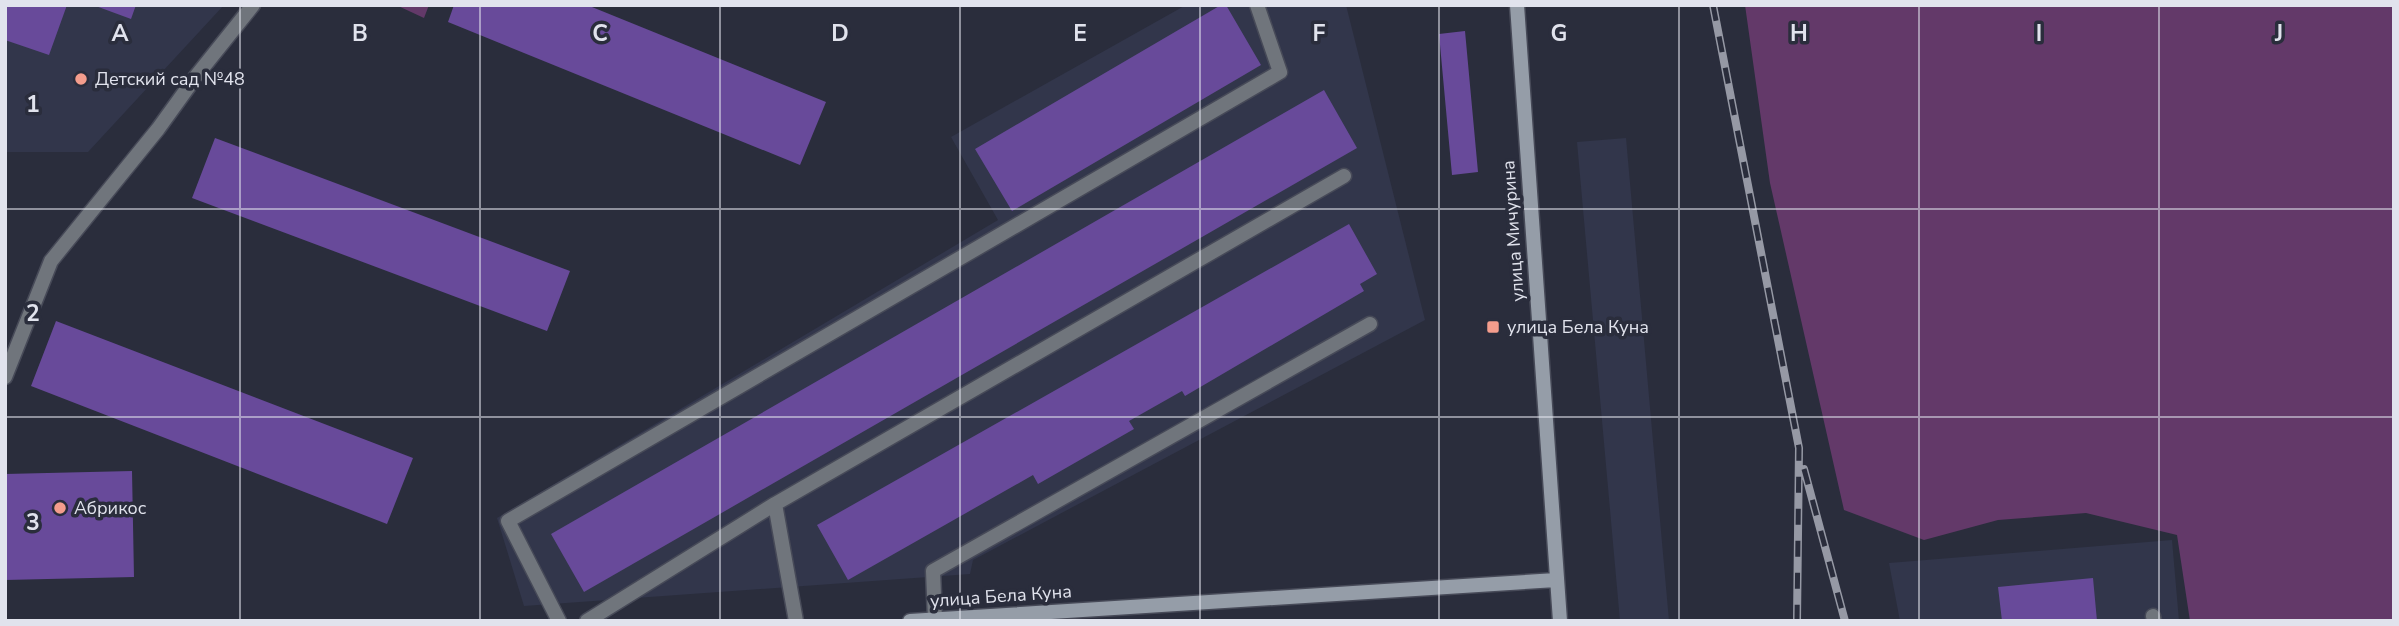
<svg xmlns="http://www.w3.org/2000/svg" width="2399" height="626" font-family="'Nunito Sans',sans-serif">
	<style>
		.built { fill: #32364b }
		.green { fill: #633969 }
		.building { fill: #684a9a }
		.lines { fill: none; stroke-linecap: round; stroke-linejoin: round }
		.service-casing { stroke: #474a58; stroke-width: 17 }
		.secondary-casing { stroke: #474a58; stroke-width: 17 }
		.service { stroke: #70757c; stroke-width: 14 }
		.secondary { stroke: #959da8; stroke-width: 14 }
		.rail-casing { stroke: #9699a5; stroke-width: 8 }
		.rail { stroke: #2a2d3c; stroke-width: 5; stroke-dasharray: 16; stroke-linecap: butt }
		.grid { fill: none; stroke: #e1e3ed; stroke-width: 2; stroke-opacity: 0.55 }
		.poi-dot { fill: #f49d8d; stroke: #2a2d3c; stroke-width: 2.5 }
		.labels { text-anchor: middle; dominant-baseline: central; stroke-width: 7; stroke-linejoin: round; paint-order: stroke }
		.poi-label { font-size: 18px; fill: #e1e3ed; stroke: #2a2d3c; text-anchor: start }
		.street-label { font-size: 18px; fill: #e1e3ed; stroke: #2a2d3c }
		.grid-label { font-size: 23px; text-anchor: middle; font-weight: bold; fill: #e1e3ed; stroke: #2a2d3c; stroke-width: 7; stroke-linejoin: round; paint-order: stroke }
	</style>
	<rect width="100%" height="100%" fill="#2a2d3c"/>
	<path class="built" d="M5 5H224L88 152H5Z
		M1186 5H1346L1425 320 973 560 970 574 524 606 497 518 998 220 951 137Z
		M1626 138 1669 621H1620L1577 142Z
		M2172 540 2179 621H1900L1889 563Z"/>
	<path class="green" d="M396 5H429L424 18Z
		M1745 5H2394V621H2190L2177 535 2086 513 1998 520 1924 540 1844 510 1770 183Z"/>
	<path class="building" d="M5 5H67L49 55 5 40Z
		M93 5H136L131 19Z
		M454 5H587L826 102 800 165 448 22Z
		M1221 5H1226L1261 65 1012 211 975 149Z
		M1465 31 1478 172 1452 175 1439 34Z
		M1324 90 1357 148 584 592 551 534Z
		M215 138 570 271 547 331 192 198Z
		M1349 224 1377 274 1360 284 1364 291 1185 396 1182 391 1129 421 1134 429 1038 484 1033 475 848 580 817 525Z
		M56 321 413 458 387 524 31 386Z
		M132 471 134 577 5 580V474Z
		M2093 578 2097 621H2002L1998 587Z"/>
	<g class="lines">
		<g class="service-casing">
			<path id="service" d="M5 377 51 261 158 129 197 75 253 5
				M775 504 796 621
				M2153 616 2154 621
				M935 619 933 571 1370 324
				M559 621 508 521 1280 72 1257 5
				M587 621 775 504 1344 176"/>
		</g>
		<g class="secondary-casing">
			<path id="secondary" d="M1517 5 1560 621
				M910 621 1556 580"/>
		</g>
		<use href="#service" class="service"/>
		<use href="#secondary" class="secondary"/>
		<g class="rail-casing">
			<path id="rail" d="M1713 5 1799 448 1797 621
				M1804 469 1845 621"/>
		</g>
		<use href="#rail" class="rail"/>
	</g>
	<path class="grid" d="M240 5V621M480 5V621M720 5V621M960 5V621M1200 5V621M1439 5V621M1679 5V621M1919 5V621M2159 5V621M5 209H2394M5 417H2394"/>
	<g class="poi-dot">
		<circle cx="81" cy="79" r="7"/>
		<rect x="1486" y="320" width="14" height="14" rx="3.5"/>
		<circle cx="60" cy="508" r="7"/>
	</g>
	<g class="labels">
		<g class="poi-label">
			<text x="95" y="79">Детский сад №48</text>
			<text x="1507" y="327">улица Бела Куна</text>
			<text x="74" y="508">Абрикос</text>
		</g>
		<g class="street-label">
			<text transform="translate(1513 231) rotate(-94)">улица Мичурина</text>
			<text transform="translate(1001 596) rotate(-4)">улица Бела Куна</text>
		</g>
	</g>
	<g class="grid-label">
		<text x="120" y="41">A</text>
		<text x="360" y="41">B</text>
		<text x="600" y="41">C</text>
		<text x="840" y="41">D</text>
		<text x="1080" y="41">E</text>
		<text x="1319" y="41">F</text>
		<text x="1559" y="41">G</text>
		<text x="1799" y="41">H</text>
		<text x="2039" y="41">I</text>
		<text x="2279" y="41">J</text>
		<text x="33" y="112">1</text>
		<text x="33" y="321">2</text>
		<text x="33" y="530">3</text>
	</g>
	<rect width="2399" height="626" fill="none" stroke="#e1e3ed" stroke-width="14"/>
</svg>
